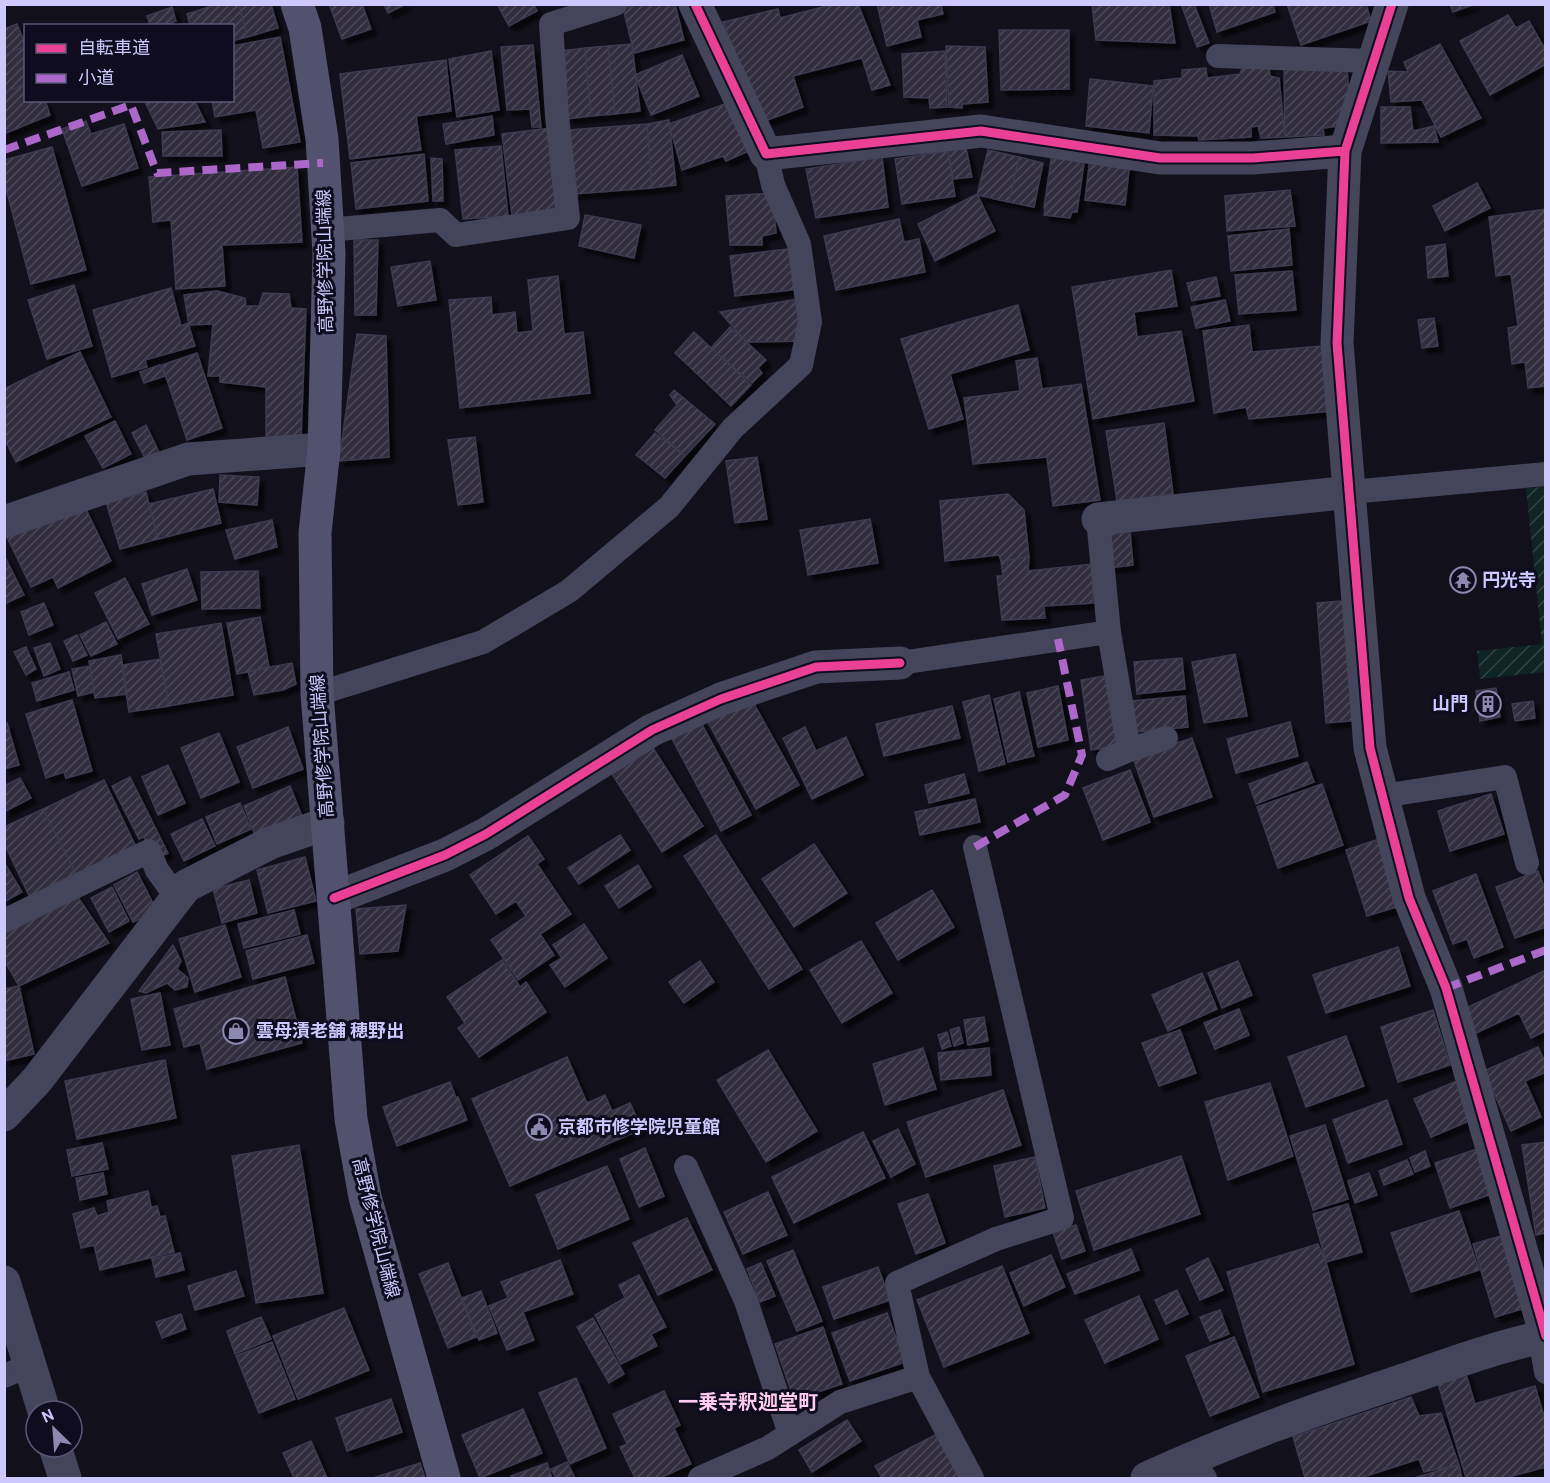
<svg xmlns="http://www.w3.org/2000/svg" width="1550" height="1483" font-family="Cabin,'Noto Sans JP',sans-serif">
	<style>
		.garden { fill: url(#garden-furrows) }
		.building { fill: url(#building-hatch); stroke: #3c3a4f; stroke-width: 1.5; filter: url(#shadow) }
		.lines { fill: none; stroke-linecap: round; stroke-linejoin: round }
		.lane { stroke: #44455b; stroke-width: 24 }
		.street { stroke: #44455b; stroke-width: 33 }
		.secondary { stroke: #52516e; stroke-width: 33 }
		.quiet { stroke: #ac68c9; stroke-width: 8; stroke-dasharray: 15 8; stroke-linecap: butt }
		.cycleway-casing { stroke: #0e0c1e; stroke-width: 13 }
		.cycleway { stroke: #ea4096; stroke-width: 9 }
		.labels { text-anchor: middle; dominant-baseline: central; stroke-width: 6; stroke-linejoin: round; paint-order: stroke }
		.street-label { font-size: 18px; fill: #cdc9ff; stroke: #0e0c1e }
		.poi-label { font-size: 18px; font-weight: bold; fill: #cdc9ff; stroke: #0e0c1e; text-anchor: start }
		.neighbourhood-label { font-size: 20px; font-weight: bold; fill: #ffcbef; stroke: #0e0c1e }
	</style>
	<defs>
		<pattern id="garden-furrows" width="10" height="10" patternUnits="userSpaceOnUse" patternTransform="scale(1.5)"><rect width="10" height="10" fill="#0f2524"/><path d="M-1 1l2-2M0 10L10 0M9 11l2-2" fill="none" stroke="#314345"/></pattern>
		<pattern id="building-hatch" width="6" height="6" patternUnits="userSpaceOnUse" patternTransform="scale(1.5)"><rect width="6" height="6" fill="#302d3d"/><path d="M-1 1l2-2M0 6l6-6M5 7l2-2" fill="none" stroke="#4d4a5a"/></pattern>
		<filter id="shadow"><feDropShadow dx="5.5" dy="5.5" stdDeviation="1.5" flood-color="#0009"/></filter>
	</defs>
	<rect width="100%" height="100%" fill="#12101a"/>
	<path class="garden" d="M1545 487V672L1480 679 1477 651 1542 644 1526 488Z"/>
	<path class="building" d="M218 4H239L247 37 232 41V26H190L187 14Z
		M239 4H271L278 28 247 37Z
		M329 4H362L371 29 342 39Z
		M384 4H406L388 13Z
		M497 4H534L537 11 509 26Z
		M637 4H675L684 40 634 53 623 8Z
		M834 4H858L890 85 872 90 862 58 793 76 803 107 762 122 723 22 778 9 780 18Z
		M877 4H941L943 14 917 20 921 37 887 46Z
		M1092 4H1169L1175 43 1096 40Z
		M1181 4H1194L1209 43 1197 47Z
		M1209 4H1273L1275 12 1217 32Z
		M1287 4H1366L1371 21 1301 45Z
		M1450 4H1475L1453 12Z
		M172 7 176 21 162 26H150L147 16Z
		M1508 15 1516 28 1529 21 1546 51V64L1490 95 1460 41Z
		M17 24 26 46 4 55V29Z
		M999 30H1069V89L1001 90Z
		M280 37 300 142 263 148 256 110 215 117 212 100H232V46Z
		M632 44 640 111 615 114 608 46Z
		M1440 44 1481 118 1441 137 1422 100 1391 102 1388 71 1408 72 1404 62Z
		M533 45 541 127H532L530 109 507 110 501 47Z
		M608 46 615 114 591 116 585 48Z
		M946 46 985 47 988 102 962 104V108L949 107Z
		M23 47 26 53V84L4 92V55Z
		M585 48 591 116 567 119 561 51Z
		M491 51 499 110 457 117 449 59Z
		M945 51 947 107 930 108 929 98 904 97 902 54Z
		M682 55 699 96 651 115 635 75Z
		M446 60 451 111 416 116 421 150 350 159 340 74Z
		M1269 66 1270 76 1279 78 1285 137 1261 138 1258 126 1251 127V137L1199 140 1198 136 1154 135V81L1182 78V70L1206 68 1207 78 1240 74 1242 68Z
		M1314 68 1347 71 1350 104 1340 126 1323 128 1324 135 1285 137 1284 70Z
		M1090 79 1153 86 1149 133 1086 126Z
		M26 84V100H45L50 115 4 134V92Z
		M144 100H194L205 122 158 129Z
		M725 104 749 151 726 161 723 156 682 170 669 124Z
		M1381 107H1410L1413 131 1434 126 1438 142 1381 143Z
		M492 116 494 135 446 144 443 124Z
		M669 120 676 185 652 188 647 124Z
		M86 121 91 134 124 124 138 168 82 186 62 129Z
		M647 124 652 188 574 194 568 130Z
		M550 128 560 209 512 215 502 134Z
		M221 130 222 156H163L162 132Z
		M501 146 508 216 463 219 455 150Z
		M52 147 86 270 31 284 4 181V160Z
		M966 148 972 177 953 179 948 151Z
		M988 150 1019 157 1009 202 977 195Z
		M948 151 955 196 902 204 895 159Z
		M1052 153 1085 156 1077 212H1072L1070 218 1044 215 1045 208H1044Z
		M424 154 428 201 356 209 351 163Z
		M882 157 888 207 816 218 806 169Z
		M1019 157 1043 163 1034 207 1009 202Z
		M431 158 442 159 443 201H433Z
		M1090 158 1130 162 1125 205 1085 200Z
		M297 167 302 242 222 245 225 286 176 289 171 220 153 222 149 177Z
		M1477 183 1490 208 1445 231 1433 206Z
		M1290 190 1295 226 1227 231 1225 196Z
		M772 193 776 233 762 236V245H730L726 196Z
		M977 194 995 231 935 261 918 224Z
		M1546 209V386L1528 388 1525 362 1512 364 1508 328 1518 326 1511 274 1496 276 1489 217Z
		M585 215 641 225 634 258 579 246Z
		M899 219 904 242 919 239 925 272 836 290 824 236Z
		M1289 229 1292 265 1231 271 1228 236Z
		M354 240H378L376 315H355Z
		M1445 244 1448 276 1428 278 1426 247Z
		M795 248 800 289 735 296 730 256Z
		M430 261 436 300 398 306 391 267Z
		M1171 270 1177 306 1134 312 1137 337 1181 331 1194 401 1093 419 1072 287Z
		M1292 271 1296 310 1239 314 1235 275Z
		M558 276 564 334 583 332 590 393 460 408 449 300 491 297 492 315 515 312 517 333 533 331 528 280Z
		M1216 277 1220 296 1192 301 1187 283Z
		M74 285 92 346 47 359 28 300Z
		M171 288 181 326 188 323 195 346 145 360 147 367 112 377 93 310Z
		M217 291 245 298 246 306H259L263 293 289 294 291 308 306 309 301 439 266 438V387L220 382V376H208L213 324 189 325 184 295Z
		M797 299 804 341 746 342 720 312Z
		M1225 300 1230 321 1196 328 1191 307Z
		M1018 305 1029 350 950 374 963 419 929 429 901 339Z
		M1434 318 1438 346 1422 348 1418 320Z
		M1249 325 1252 352 1321 346 1331 411 1249 419 1246 407 1214 413 1203 331Z
		M730 327 766 360 758 368 762 373 752 383 711 348Z
		M694 332 751 385 731 406 675 353Z
		M357 334 386 336 389 457 339 461Z
		M80 352 111 417 16 462 4 438V389Z
		M197 353 222 428 187 440 162 365Z
		M1037 358 1042 389 1081 384 1100 500 1053 506 1047 457 973 464 964 398 1020 391 1016 361Z
		M160 365 165 376 144 383 140 372Z
		M674 390 715 424 685 456 655 430 677 405 670 395Z
		M115 421 131 454 103 468 85 436Z
		M1164 423 1173 494 1117 501 1106 431Z
		M146 425 159 452 145 458 132 433Z
		M655 433 685 456 665 478 636 455Z
		M475 437 483 502 458 505 448 440Z
		M757 457 767 519 735 523 726 461Z
		M220 475 259 477 257 505 219 502Z
		M213 489 221 523 158 539 149 504Z
		M146 492 158 539 120 549 106 502Z
		M1008 494 1024 510 1029 557 1001 561 999 555 945 561 940 501Z
		M81 499 111 561 58 588 53 577 31 587 6 535Z
		M870 519 878 563 808 575 800 530Z
		M272 520 277 547 235 559 226 530Z
		M1130 531 1133 565 1109 568 1105 533Z
		M4 555 24 595 4 604Z
		M1029 557 1028 571 1092 564 1093 603 1044 606 1045 618 1002 620 997 576H1003L1001 561Z
		M187 569 197 600 152 615 142 584Z
		M258 571 260 608 202 609 201 572Z
		M125 578 149 624 118 639 95 593Z
		M1353 600 1362 720 1326 723 1317 603Z
		M44 603 53 625 29 635 21 612Z
		M260 617 269 668 237 674 227 623Z
		M106 622 117 644 91 656 80 635Z
		M221 623 233 695 169 706 156 634Z
		M77 635 87 655 73 661 64 641Z
		M50 643 60 669 44 676 34 648Z
		M26 647 36 669 26 675 14 652Z
		M1235 654 1247 716 1204 723 1192 662Z
		M121 655 127 694 95 698 89 661Z
		M1182 658 1185 689 1137 694 1134 662Z
		M160 659 169 706 129 712 122 665Z
		M292 663 296 684 283 690 254 695 248 671Z
		M90 666 94 692 78 696 72 669Z
		M69 672 74 690 37 701 32 683Z
		M1109 675 1120 746 1091 750 1081 680Z
		M1058 686 1068 740 1038 747 1027 693Z
		M1496 688 1500 717 1480 721 1476 691Z
		M1019 692 1034 756 1008 762 994 699Z
		M748 693 799 785 756 809 705 717Z
		M989 695 1005 764 979 771 963 702Z
		M1185 696 1188 727 1136 732 1132 701Z
		M72 700 92 771 66 778 64 772 46 778 26 714Z
		M1533 701 1535 718 1515 721 1512 704Z
		M952 706 960 738 884 756 876 724Z
		M698 717 751 815 721 831 669 733Z
		M1290 722 1298 756 1236 773 1227 739Z
		M7 723 19 765 4 769V724Z
		M288 727 303 769 253 788 237 747Z
		M805 727 816 751 846 737 863 775 812 799 783 738Z
		M219 733 239 782 201 798 181 748Z
		M1192 738 1212 797 1154 817 1133 758Z
		M653 748 703 826 662 852 612 774Z
		M1307 762 1314 782 1256 804 1249 784Z
		M168 765 185 803 158 815 142 777Z
		M1130 770 1150 822 1103 840 1083 788Z
		M964 774 969 793 929 803 925 785Z
		M130 777 168 853 154 859 144 837 139 839 112 786Z
		M20 778 31 798 4 812V786Z
		M104 780 140 855 80 881 43 809Z
		M1322 784 1343 845 1278 868 1257 807Z
		M290 786 302 816 255 835 244 806Z
		M1491 794 1504 834 1450 851 1438 811Z
		M975 799 980 822 920 835 915 812Z
		M240 803 251 829 217 844 206 817Z
		M43 809 80 881 33 904 4 843V827Z
		M202 819 215 846 184 861 171 834Z
		M620 835 630 850 579 884 568 868Z
		M716 835 802 969 769 989 684 856Z
		M528 836 544 859 537 864 571 914 540 934 554 955 518 980 491 940 526 916 516 901 496 914 470 875Z
		M1382 838 1403 905 1367 916 1346 850Z
		M814 844 847 893 794 927 762 879Z
		M305 857 316 901 268 913 257 870Z
		M4 862 22 892 4 902Z
		M638 865 651 887 619 908 605 886Z
		M1538 871 1546 892V927L1515 938 1496 887Z
		M137 872 157 911 133 922 114 885Z
		M1476 874 1503 947 1474 958 1467 939 1453 944 1433 891Z
		M249 880 257 913 222 923 213 889Z
		M112 887 129 921 109 932 91 898Z
		M932 890 954 927 898 960 876 923Z
		M75 893 109 943 19 986 4 960V929Z
		M406 905 398 951 360 954 356 909Z
		M294 910 300 934 244 948 238 924Z
		M584 924 607 958 565 987 550 965 562 958 553 945Z
		M225 925 241 977 195 992 179 939Z
		M307 935 314 963 253 979 246 951Z
		M861 941 892 993 842 1023 810 970Z
		M173 945 181 961 177 969 188 978 187 987 175 990 167 983 146 993 139 991Z
		M1398 947 1410 986 1326 1013 1313 975Z
		M502 960 520 987 526 982 546 1012 479 1057 458 1028 465 1023 447 997Z
		M700 961 714 982 684 1003 669 982Z
		M1238 961 1252 995 1222 1008 1208 973Z
		M1546 970V1031L1531 1038 1519 1013 1476 1033 1464 1009Z
		M1202 973 1217 1009 1168 1031 1152 995Z
		M285 977 302 1043 207 1069 200 1043 184 1047 174 1009Z
		M19 986 34 1054 4 1061V989Z
		M160 993 170 1045 142 1050 131 999Z
		M1239 1009 1249 1035 1215 1049 1204 1023Z
		M1433 1010 1450 1065 1398 1082 1381 1027Z
		M984 1017 988 1041 968 1045 964 1020Z
		M959 1027 963 1043 954 1046 950 1030Z
		M1180 1030 1196 1073 1159 1086 1142 1043Z
		M947 1032 951 1046 942 1049 938 1035Z
		M1346 1036 1364 1086 1306 1107 1288 1057Z
		M1538 1047 1546 1064V1072L1525 1081 1541 1117 1511 1131 1484 1071Z
		M923 1048 936 1089 885 1105 873 1064Z
		M989 1048 991 1075 941 1080 938 1053Z
		M768 1050 817 1131 766 1162 717 1080Z
		M567 1057 587 1103 605 1095 612 1111 630 1103 642 1129 510 1186 472 1099Z
		M165 1060 176 1118 77 1139 65 1081Z
		M1459 1080 1476 1118 1431 1137 1414 1099Z
		M450 1082 456 1098 458 1097 467 1120 397 1146 383 1107Z
		M1270 1083 1293 1156 1228 1180 1205 1102Z
		M1003 1090 1021 1145 926 1177 907 1122Z
		M1387 1100 1402 1144 1348 1163 1333 1120Z
		M1325 1125 1348 1199 1313 1210 1290 1136Z
		M898 1129 915 1164 891 1177 873 1141Z
		M863 1132 885 1178 794 1223 772 1177Z
		M1546 1142V1233L1536 1235 1522 1145Z
		M102 1143 108 1169 72 1176 67 1150Z
		M299 1145 323 1293 256 1303 232 1156Z
		M645 1148 664 1196 639 1207 620 1159Z
		M1477 1149 1492 1194 1450 1208 1435 1163Z
		M1425 1151 1430 1166 1415 1172 1410 1158Z
		M1181 1156 1200 1214 1094 1250 1076 1191Z
		M1035 1157 1045 1208 1005 1217 994 1166Z
		M1407 1160 1413 1174 1384 1185 1379 1171Z
		M607 1166 629 1219 558 1249 536 1195Z
		M103 1173 107 1194 80 1200 76 1178Z
		M1369 1173 1377 1195 1355 1203 1348 1181Z
		M148 1191 151 1207 157 1206 160 1217 165 1216 174 1252 100 1270 94 1245 81 1248 73 1214 94 1208 97 1216 109 1212 107 1201Z
		M768 1192 787 1235 743 1254 724 1212Z
		M928 1194 945 1243 916 1254 898 1204Z
		M1348 1204 1362 1252 1326 1262 1313 1214Z
		M1459 1211 1479 1270 1411 1292 1391 1233Z
		M687 1218 712 1270 658 1295 633 1243Z
		M1076 1225 1085 1251 1062 1259 1053 1232Z
		M1501 1236 1522 1309 1495 1317 1473 1244Z
		M1318 1244 1326 1262 1354 1364 1263 1392 1227 1272Z
		M1131 1249 1139 1270 1075 1294 1067 1274Z
		M793 1250 822 1321 797 1331 767 1261Z
		M180 1253 184 1270 156 1277 152 1259Z
		M1051 1255 1065 1287 1024 1306 1010 1273Z
		M1208 1258 1223 1290 1200 1300 1186 1269Z
		M560 1260 573 1294 523 1312 534 1340 507 1350 489 1306 508 1298 501 1282Z
		M448 1263 476 1337 448 1348 419 1274Z
		M761 1263 775 1296 760 1302 747 1269Z
		M1002 1266 1029 1333 944 1367 917 1300Z
		M878 1267 890 1300 834 1319 823 1287Z
		M236 1271 244 1296 195 1310 188 1286Z
		M639 1275 666 1327 651 1334 657 1346 621 1364 595 1315 625 1298 619 1285Z
		M1177 1290 1188 1314 1166 1324 1155 1300Z
		M481 1291 497 1333 479 1340 462 1298Z
		M1139 1296 1158 1339 1105 1363 1085 1320Z
		M344 1308 369 1370 298 1399 273 1336Z
		M1220 1310 1229 1334 1210 1341 1200 1317Z
		M887 1313 905 1362 850 1381 832 1333Z
		M181 1314 186 1329 162 1338 156 1322Z
		M261 1317 271 1339 235 1354 227 1331Z
		M593 1318 624 1374 609 1383 577 1327Z
		M823 1327 842 1384 794 1400 775 1344Z
		M1234 1337 1259 1397 1210 1416 1186 1356Z
		M272 1342 295 1399 259 1413 236 1356Z
		M1465 1371 1475 1404 1535 1386 1546 1423V1467L1505 1478H1466L1437 1380Z
		M576 1378 606 1448 570 1464 539 1393Z
		M664 1391 680 1425 674 1428 691 1464 660 1478H635L620 1447 627 1444 613 1414Z
		M1411 1397 1419 1416 1441 1413 1459 1465 1424 1472 1419 1459 1360 1478H1305L1293 1437Z
		M391 1399 402 1432 347 1451 336 1418Z
		M523 1409 542 1453 480 1478 462 1435Z
		M847 1420 861 1441 812 1472 799 1450Z
		M939 1433 963 1478H882L875 1466Z
		M311 1441 327 1478H291H294L283 1453Z
		M567 1462 575 1478H556L551 1469Z
		M420 1463 425 1478H373Z
		M547 1463 552 1478H511V1476Z
		M1459 1465 1462 1478H1414Z"/>
	<g class="lines">
		<path class="lane" d="M1218 56 1373 61
			M327 230 440 220 456 235 568 218 557 116 551 24 615 4
			M1350 492 1546 474
			M1098 519 1109 632 1129 750 1166 738
			M900 663 1109 632
			M317 694 483 642 569 591 669 507 733 428 801 365 810 322 799 244 773 185 766 154
			M1108 759 1129 750
			M1382 796 1505 777 1527 863
			M4 921 149 851 157 870 177 898
			M686 1167 746 1301 790 1434
			M1540 1337 1546 1372
			M4 1376 30 1365
			M918 1377 897 1283 996 1239 1062 1218 975 847
			M1189 1459 1205 1478
			M700 1478 768 1448 840 1402 918 1377 972 1478"/>
		<path class="street" d="M695 4 766 154 981 131 1160 158H1253L1345 151
			M1392 4 1345 151 1337 343 1370 748 1409 898 1446 988 1546 1336
			M1098 519 1350 492
			M4 522 188 459 324 449
			M334 898 445 855 486 834 652 730 721 699 816 667 900 663
			M4 1115 37 1080 186 886 270 843 328 823
			M4 1282 44 1411
			M55 1447 65 1478
			M1147 1478C1230 1440 1311 1411 1398 1382 1446 1365 1495 1347 1546 1336"/>
		<path class="secondary" d="M297 4 305 28 322 139 329 253 324 449 315 533 317 694 351 1119 365 1197 444 1478"/>
		<path class="quiet" d="M4 150 131 105 157 173 323 163
			M975 847 1065 795 1082 755 1058 639
			M1446 988 1546 950"/>
		<g class="cycleway-casing">
			<path id="cycleway" d="M695 4 766 154 981 131 1160 158H1253L1345 151
				M1392 4 1345 151 1337 343 1370 748 1409 898 1446 988 1546 1336
				M334 898 445 855 486 834 652 730 721 699 816 667 900 663"/>
		</g>
		<use href="#cycleway" class="cycleway"/>
	</g>
	<defs>
		<g id="temple-ring" transform="scale(1.35)"><circle r="9.5" fill="#0e0c1e" stroke="#8c88af" stroke-width="1.5"/><path d="M0-6L5-2H3V0L6.5 2.5H4V6H1.5V3h-3V6H-4V2.5H-6.5L-3 0V-2H-5Z" fill="#8c88af"/></g>
		<g id="building-ring" transform="scale(1.35)"><circle r="9.5" fill="#0e0c1e" stroke="#8c88af" stroke-width="1.5"/><path d="M-4-6H4V6H1V3H-1V6H-4ZM-2.5-4.3h1.7v1.8h-1.7ZM.8-4.3h1.7v1.8H.8ZM-2.5-1h1.7V.8h-1.7ZM.8-1h1.7V.8H.8Z" fill="#8c88af"/></g>
		<g id="shop-ring" transform="scale(1.35)"><circle r="9.5" fill="#0e0c1e" stroke="#8c88af" stroke-width="1.5"/><path d="M-5-2.5h2.3a2.7 3.5 0 0 1 5.4 0H5L5.5 6h-11ZM-1.5-2.5h3a1.5 2.3 0 0 0-3 0Z" fill="#8c88af"/></g>
		<g id="civic-ring" transform="scale(1.35)"><circle r="9.5" fill="#0e0c1e" stroke="#8c88af" stroke-width="1.5"/><path d="M-.6-6.5H3V-4.5H.6V-3L4-1V1h2V6H-6V1h2V-1L-.6-3ZM-1.2 2.5V6h2.4V2.5Z" fill="#8c88af"/></g>
	</defs>
	<g fill-rule="evenodd">
		<use href="#temple-ring" x="1463" y="580"/>
		<use href="#building-ring" x="1488" y="704"/>
		<use href="#shop-ring" x="236" y="1031"/>
		<use href="#civic-ring" x="539" y="1127"/>
	</g>
	<g class="labels">
		<g class="street-label">
			<text transform="translate(325 261) rotate(-91)">高野修学院山端線</text>
			<text transform="translate(322 746) rotate(-94)">高野修学院山端線</text>
			<text transform="translate(376 1228) rotate(76)">高野修学院山端線</text>
		</g>
		<g class="poi-label">
			<text x="1482" y="580">円光寺</text>
			<text x="1468" y="704" text-anchor="end">山門</text>
			<text x="256" y="1031">雲母漬老舗 穂野出</text>
			<text x="558" y="1127">京都市修学院児童館</text>
		</g>
		<g class="neighbourhood-label">
			<text x="748" y="1402">一乗寺釈迦堂町</text>
		</g>
	</g>
	<rect width="1550" height="1483" fill="none" stroke="#cdc9ff" stroke-width="12"/>
	<rect x="24" y="24" width="210" height="78" fill="#0e0c1e" stroke="#5a5878" stroke-width="1.5"/>
	<rect x="36" y="44" width="30" height="9" fill="#ea4096" stroke="#5a5878" stroke-width="1.5"/>
	<text x="78" y="54" font-size="18" fill="#cdc9ff">自転車道</text>
	<rect x="36" y="74" width="30" height="9" fill="#ac68c9" stroke="#5a5878" stroke-width="1.5"/>
	<text x="78" y="84" font-size="18" fill="#cdc9ff">小道</text>
	<g transform="translate(54 1429) rotate(335)"><circle r="28" fill="#0e0c1e" stroke="#5a5878" stroke-width="1.5"/>
	<path d="M0-4.5L10 22L0 15L-10 22Z" fill="#8c88af"/>
	<text y="-9" font-size="16" font-weight="bold" text-anchor="middle" fill="#cdc9ff">N</text>
	</g>
</svg>
